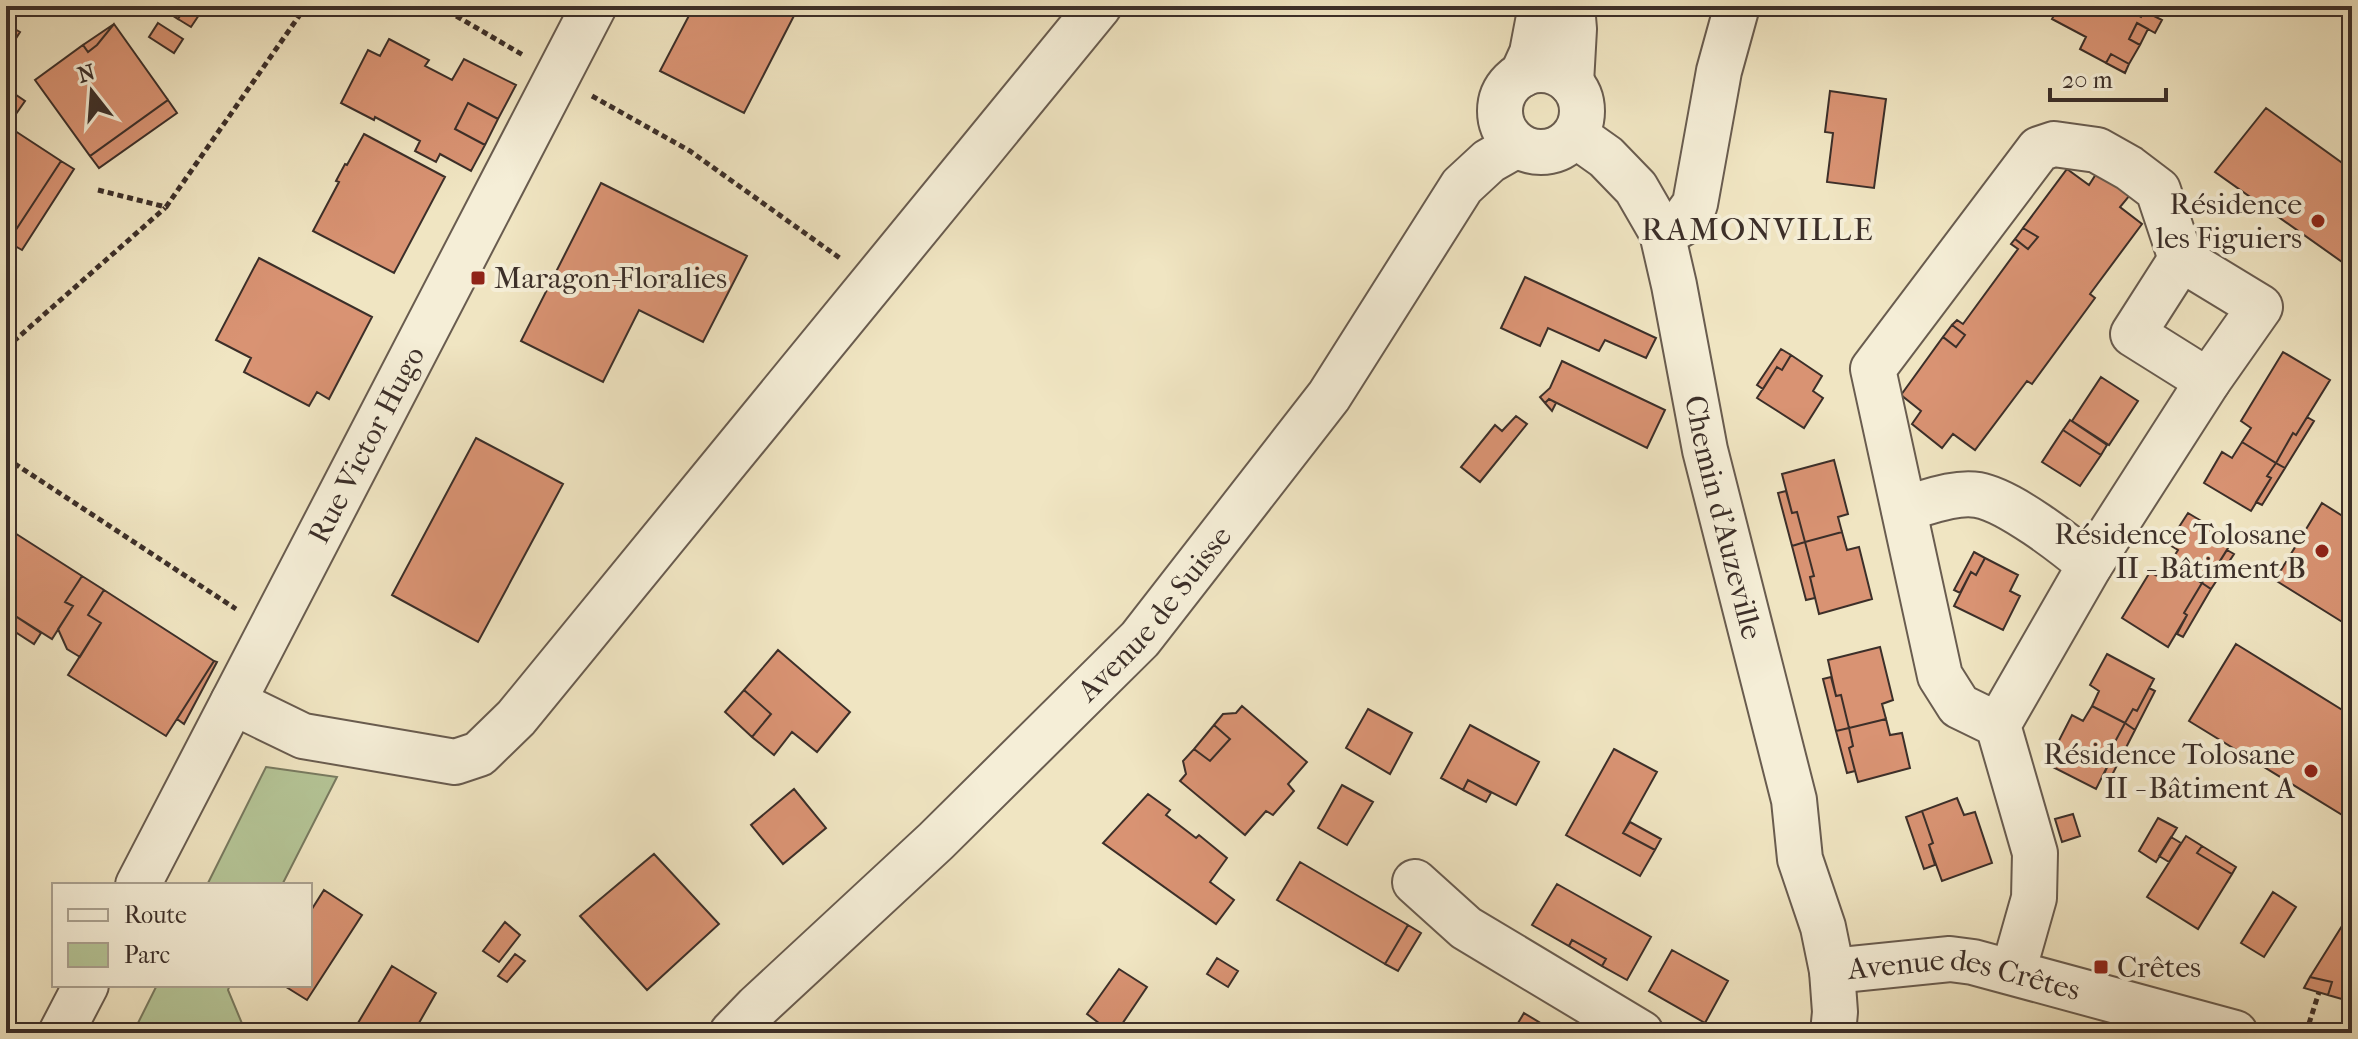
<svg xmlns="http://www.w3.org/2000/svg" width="2358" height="1039" font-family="'IM FELL French Canon',serif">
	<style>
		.green { fill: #b5c597; stroke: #787a60; stroke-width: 2 }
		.building { fill: #d99373; stroke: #3c2f29; stroke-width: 2 }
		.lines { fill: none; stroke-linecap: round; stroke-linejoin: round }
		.minor-casing { stroke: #695c4f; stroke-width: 48 }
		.path { stroke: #3c2f29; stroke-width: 5; stroke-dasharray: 6 4; stroke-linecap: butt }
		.minor { stroke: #f5eed7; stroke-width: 44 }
		.poi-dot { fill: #8f2418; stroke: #f5eed7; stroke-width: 3 }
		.labels { text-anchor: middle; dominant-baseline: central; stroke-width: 8; stroke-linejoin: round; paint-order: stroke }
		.poi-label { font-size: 30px; fill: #3c2f29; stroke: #f5eed7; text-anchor: end }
		.street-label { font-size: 30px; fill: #3c2f29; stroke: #f5eed7 }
		.neighbourhood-label { font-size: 32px; letter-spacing: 2px; fill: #3c2f29; stroke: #f5eed7 }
	</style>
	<rect width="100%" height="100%" fill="#f0e5c2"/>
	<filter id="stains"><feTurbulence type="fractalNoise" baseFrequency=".0025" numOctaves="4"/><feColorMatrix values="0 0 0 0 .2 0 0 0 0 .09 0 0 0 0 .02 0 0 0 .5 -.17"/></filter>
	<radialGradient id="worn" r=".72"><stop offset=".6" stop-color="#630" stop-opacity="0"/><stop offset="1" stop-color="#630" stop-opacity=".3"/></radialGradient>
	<path class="green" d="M266 767 337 777 282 885H207Z
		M157 985H230L228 990 246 1033H133Z"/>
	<path class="building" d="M158 6H186L178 19Z
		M186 6H205L191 27 178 19Z
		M694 6H799L744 113 660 71Z
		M2059 6H2120L2141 17 2144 11 2162 20 2155 33 2137 23 2129 39 2140 45 2129 64 2111 54 2106 63 2080 49 2086 37 2052 19Z
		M158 23 183 39 174 53 149 37Z
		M2137 23 2148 29 2140 45 2129 39Z
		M6 24 20 32 6 54Z
		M114 24 168 100 90 156 35 80 83 45 88 52 97 45Z
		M114 24 97 45 88 52 83 45Z
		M389 39 429 60 425 66 452 80 464 59 516 85 498 119 468 103 455 129 485 145 471 171 440 154 436 162 415 151 420 141 375 117 374 120 341 103 368 50 380 56Z
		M2111 54 2129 64 2125 73 2106 63Z
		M6 88 25 101 16 114 6 108Z
		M1830 91 1886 99 1874 188 1827 182 1833 133 1825 132Z
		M168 100 177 113 99 168 90 156Z
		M468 103 498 119 485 145 455 129Z
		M2266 108 2352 170V269L2215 172Z
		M6 125 61 161 8 242 6 240Z
		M364 134 445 177 394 273 313 231 339 182 336 181 345 164 347 165Z
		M61 161 74 169 22 250 8 242Z
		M2067 169 2089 185 2098 171 2130 195 2120 207 2142 224 2090 294 2095 298 2032 384 2027 381 1975 450 1953 434 1942 448 1912 424 1921 411 1901 395 1943 337 1956 347 1965 335 1952 325 1957 320 1963 324 2018 249 2011 244 2015 239 2028 249 2038 237 2023 228Z
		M601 183 747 256 703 342 639 310 603 382 521 341Z
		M2023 228 2038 237 2028 249 2015 239Z
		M259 258 372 317 329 399 317 392 309 406 244 372 251 358 216 340Z
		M1525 277 1656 338 1646 358 1605 340 1599 351 1548 328 1540 346 1501 328Z
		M1952 325 1965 335 1956 347 1943 337Z
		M1781 349 1791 355 1782 370 1777 367 1763 389 1757 385Z
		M2283 352 2330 380 2296 435 2293 433 2276 463 2242 442 2251 428 2241 421Z
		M1791 355 1822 376 1813 391 1823 398 1804 428 1757 398 1777 367 1782 370Z
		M1562 361 1665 410 1647 448 1549 399 1545 403 1540 397 1550 388Z
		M2101 377 2138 401 2109 445 2072 421Z
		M1549 399 1556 403 1552 411 1545 403Z
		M1516 416 1527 424 1480 482 1461 467 1495 425 1502 431Z
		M2307 417 2314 421 2285 468 2276 463 2293 433 2296 435Z
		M2070 420 2107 445 2101 455 2063 430Z
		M2063 430 2101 455 2080 486 2042 462Z
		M476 438 563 484 478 642 392 595Z
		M2242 442 2276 463 2267 476 2271 478 2251 511 2204 483 2222 452 2232 458Z
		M1834 460 1848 514 1838 517 1842 532 1805 542 1797 512 1792 513 1782 474Z
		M2276 463 2285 468 2262 505 2256 502 2271 478 2267 476Z
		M1786 491 1792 513 1797 512 1805 542 1792 546 1778 493Z
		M2322 503 2352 522V628L2275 580Z
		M2188 513 2233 540 2213 572 2210 570 2202 583 2170 563 2178 550 2168 544Z
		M7 528 82 576 65 602 73 606 52 639 6 610Z
		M1842 532 1847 550 1859 547 1872 599 1819 614 1810 577 1814 576 1805 542Z
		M1805 542 1814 576 1810 577 1815 598 1806 600 1792 546Z
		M2227 550 2234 554 2211 589 2202 583 2210 570 2213 572Z
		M1974 552 1985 558 1976 575 1971 572 1960 593 1954 590Z
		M1985 558 2018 575 2010 591 2020 596 2003 630 1954 606 1971 572 1976 575Z
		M2170 563 2202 583 2184 613 2187 615 2168 647 2122 618 2150 572 2161 578Z
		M82 576 104 590 88 615 101 623 80 657 67 649 58 629 73 606 65 602Z
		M2202 583 2211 589 2183 637 2177 634 2187 615 2184 613Z
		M104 590 214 661 166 736 68 675 101 623 88 615Z
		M6 610 41 633 34 644 6 626Z
		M2236 644 2352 716V821L2189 721Z
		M1880 647 1893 700 1882 704 1886 719 1849 728 1841 695 1836 696 1828 660Z
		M778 650 850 712 817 752 792 732 774 755 752 737 771 714 744 690Z
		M2107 654 2154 679 2137 711 2133 709 2125 723 2092 706 2099 691 2090 685Z
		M214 661 217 662 184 724 177 719Z
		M1831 677 1836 696 1841 695 1849 728 1836 731 1823 679Z
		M2149 688 2155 691 2135 730 2125 723 2133 709 2137 711Z
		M744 690 771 714 752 737 725 712Z
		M1242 706 1307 762 1288 784 1294 791 1273 815 1266 811 1245 835 1180 781 1186 774 1183 761 1194 749 1210 761 1230 739 1214 725 1223 714 1236 713Z
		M2092 706 2125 723 2109 753 2113 755 2096 789 2047 764 2072 715 2083 721Z
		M1368 709 1412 733 1390 774 1346 748Z
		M1886 719 1890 735 1902 733 1910 768 1858 782 1849 748 1853 746 1849 728Z
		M2125 723 2135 730 2110 779 2103 776 2113 755 2109 753Z
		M1214 725 1230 739 1210 761 1194 749Z
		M1470 725 1539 762 1516 805 1468 780 1463 790 1441 778Z
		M1849 728 1853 746 1849 748 1855 771 1847 773 1836 731Z
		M1614 749 1657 772 1623 833 1655 850 1640 876 1566 835Z
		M1468 780 1491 793 1486 802 1463 790Z
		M1342 785 1373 802 1347 845 1318 828Z
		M794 789 826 828 783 864 751 825Z
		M1148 794 1170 810 1166 815 1196 838 1199 835 1227 858 1210 882 1234 900 1216 924 1103 843Z
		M1957 798 1964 815 1975 812 1992 863 1942 881 1929 845 1933 843 1922 811Z
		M1922 811 1933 843 1929 845 1935 865 1924 869 1906 817Z
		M2073 814 2080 836 2062 842 2055 819Z
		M2158 818 2177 828 2156 862 2139 851Z
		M1630 822 1661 839 1655 850 1623 833Z
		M2186 836 2202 846 2197 853 2232 874 2198 929 2147 897Z
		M2171 837 2181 843 2169 862 2159 856Z
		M2202 846 2236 867 2232 874 2197 853Z
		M654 854 719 924 647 990 580 916Z
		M1300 862 1408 925 1385 964 1277 900Z
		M1557 884 1651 937 1627 980 1602 966 1606 959 1572 940 1569 946 1532 925Z
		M324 890 362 915 307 1000 283 985H310V912Z
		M2273 892 2296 907 2264 957 2241 943Z
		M2352 910V1002L2328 995 2332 982 2310 977Z
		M505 922 520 935 499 962 483 951Z
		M1408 925 1421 933 1398 971 1385 964Z
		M1572 940 1606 959 1602 966 1569 946Z
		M1672 950 1728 981 1705 1023 1649 991Z
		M515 954 525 961 507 982 498 976Z
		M1217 958 1238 971 1228 987 1207 974Z
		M392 966 436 993 415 1030 408 1027 405 1033H352Z
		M1119 969 1147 987 1116 1033H1112L1087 1014Z
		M2310 977 2332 982 2328 995 2304 988Z
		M1524 1013 1557 1033H1512Z"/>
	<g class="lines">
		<g class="minor-casing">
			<g id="minor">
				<circle cx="1541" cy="111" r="41"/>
				<path d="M1522 75 1532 53 1541 6"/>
				<path d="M1571 83 1574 29 1572 6"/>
				<path id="s1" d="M1575 135 1606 157 1636 188 1662 233 1674 285 1705 450 1794 800 1800 859 1823 927 1832 971 1835 1012 1833 1033"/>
				<path d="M1662 233 1680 225 1695 204 1719 71 1737 6"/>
				<path d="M2181 259 2133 334 2208 381"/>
				<path d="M1904 509C1926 503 1955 491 1978 495 2010 501 2065 544 2090 565"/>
				<path d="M233 702 303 736 455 762 479 754 516 718 1099 6"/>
				<path d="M1998 725 1959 706 1940 676 1873 369 2039 149 2054 144 2097 150 2129 168 2158 190 2181 259 2260 307 2208 381 2090 565 1998 725 2035 853 2034 898 2013 972"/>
				<path d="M1415 882 1466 928 1641 1033"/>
				<path id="s2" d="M138 885 594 6"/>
				<path id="s3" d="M1832 971 1950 959 1973 962 2235 1033"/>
				<path d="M61 1033 86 985"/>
				<path id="s4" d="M732 1033 757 1007 936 841 1140 639 1329 396 1462 186 1489 161 1517 145"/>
			</g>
		</g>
		<path class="path" d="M439 6 523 55
			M592 96 690 151 841 259
			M98 190 166 207 306 6
			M6 348 165 208
			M6 458 236 609
			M2306 1033 2319 992"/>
		<use href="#minor" class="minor"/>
	</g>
	<g class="poi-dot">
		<circle cx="2318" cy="221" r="8"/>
		<rect x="470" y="270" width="16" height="16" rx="4"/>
		<circle cx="2322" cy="551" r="8"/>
		<circle cx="2311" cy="771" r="8"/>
		<rect x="2093" y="959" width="16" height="16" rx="4"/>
	</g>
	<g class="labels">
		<g class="poi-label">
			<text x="2302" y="204">Résidence<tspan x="2302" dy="34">les Figuiers</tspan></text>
			<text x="494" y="278" text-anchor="start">Maragon-Floralies</text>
			<text x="2306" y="534">Résidence Tolosane<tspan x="2306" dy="34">II - Bâtiment B</tspan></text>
			<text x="2295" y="754">Résidence Tolosane<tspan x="2295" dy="34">II - Bâtiment A</tspan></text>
			<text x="2117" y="967" text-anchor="start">Crêtes</text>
		</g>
		<g class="street-label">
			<text stroke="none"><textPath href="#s2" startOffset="496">Rue Victor Hugo</textPath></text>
			<text stroke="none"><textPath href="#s1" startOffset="424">Chemin d'Auzeville</textPath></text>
			<text stroke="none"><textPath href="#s4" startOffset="596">Avenue de Suisse</textPath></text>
			<text stroke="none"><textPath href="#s3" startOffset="134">Avenue des Crêtes</textPath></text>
		</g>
		<g class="neighbourhood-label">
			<text x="1758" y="229">RAMONVILLE</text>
		</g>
	</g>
	<rect width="2358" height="1039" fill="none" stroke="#f0e5c2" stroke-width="32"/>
	<rect x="8" y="8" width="2342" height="1023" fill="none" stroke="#3c2f29" stroke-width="4"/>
	<rect x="16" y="16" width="2326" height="1007" fill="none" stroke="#3c2f29" stroke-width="2"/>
	<rect x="52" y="883" width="260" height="104" fill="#f5eed7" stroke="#aba291" stroke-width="2"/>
	<rect x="68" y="909" width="40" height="12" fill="#f5eed7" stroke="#aba291" stroke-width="2"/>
	<text x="124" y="923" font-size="24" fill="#3c2f29">Route</text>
	<rect x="68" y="943" width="40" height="24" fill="#b5c597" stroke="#aba291" stroke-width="2"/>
	<text x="124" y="963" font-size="24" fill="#3c2f29">Parc</text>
	<g transform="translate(92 92) rotate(343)" stroke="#f5eed7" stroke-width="6" paint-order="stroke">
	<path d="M0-6L14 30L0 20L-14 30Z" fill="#3c2f29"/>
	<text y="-12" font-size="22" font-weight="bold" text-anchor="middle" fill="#3c2f29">N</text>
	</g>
	<path d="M2050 88v12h116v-12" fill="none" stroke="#3c2f29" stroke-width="4"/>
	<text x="2062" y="88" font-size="24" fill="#3c2f29" stroke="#f5eed7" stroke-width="6" paint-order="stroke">20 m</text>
	<rect width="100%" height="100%" filter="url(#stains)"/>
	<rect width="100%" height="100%" fill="url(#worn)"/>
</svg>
